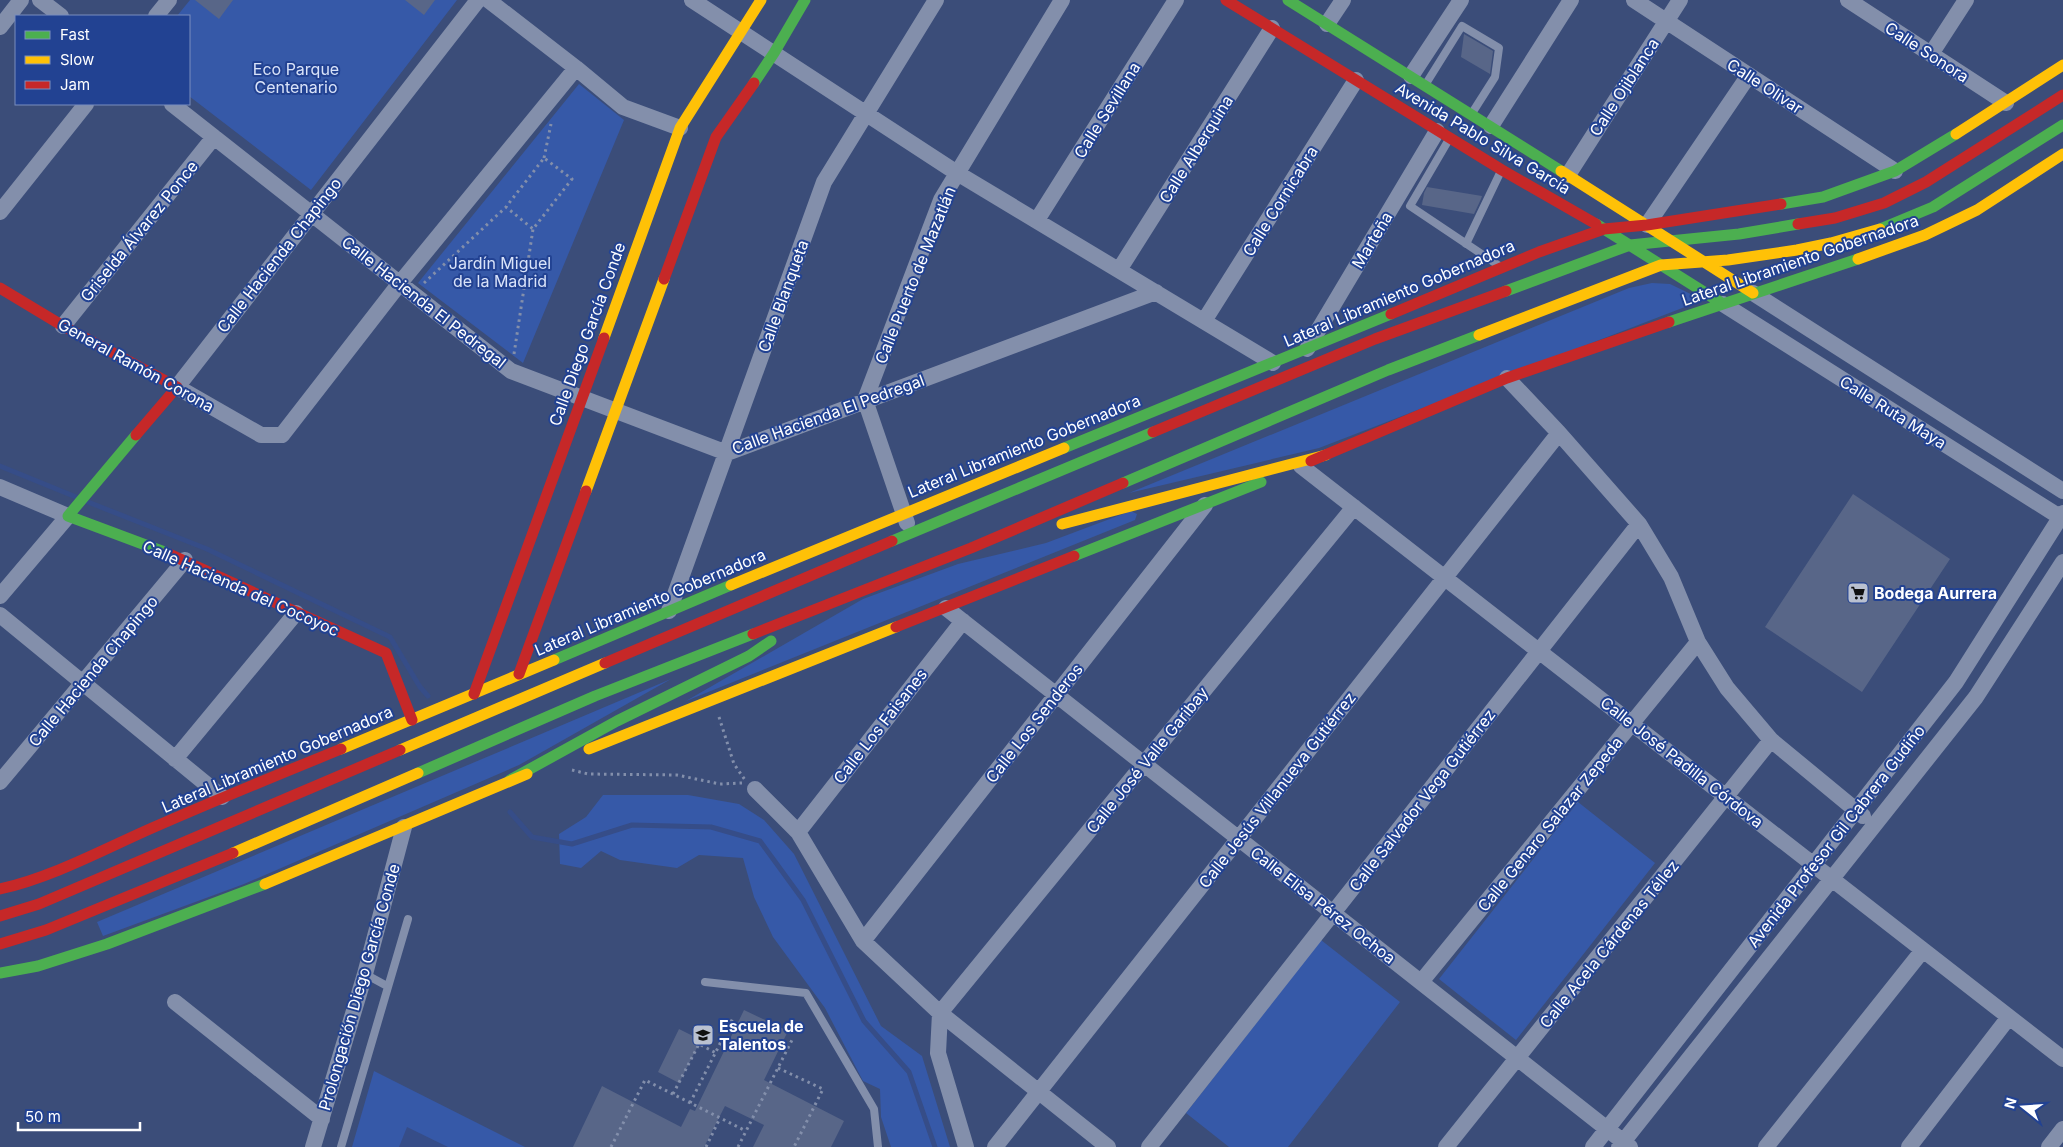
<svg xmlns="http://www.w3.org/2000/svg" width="2063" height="1147" font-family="Inter,sans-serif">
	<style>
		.green { fill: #3659a8 }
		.water { fill: #364d88 }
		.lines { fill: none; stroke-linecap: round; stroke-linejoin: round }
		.stream { stroke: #364d88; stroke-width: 5 }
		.building { fill: #586688 }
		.path { stroke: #838fab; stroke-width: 3; stroke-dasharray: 2.5 4; stroke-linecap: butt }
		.lane { stroke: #838fab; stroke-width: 8 }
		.street { stroke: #838fab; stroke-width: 16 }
		.fast { stroke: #4caf50; stroke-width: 11 }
		.slow { stroke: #ffc107; stroke-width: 11 }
		.jam { stroke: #c62828; stroke-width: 11 }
		.labels { text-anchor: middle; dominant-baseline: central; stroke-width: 4; stroke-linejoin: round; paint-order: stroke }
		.street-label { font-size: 16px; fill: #fff; stroke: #224292 }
		.park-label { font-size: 16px; fill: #d9e3f9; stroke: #224292 }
		.poi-label { font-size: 16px; font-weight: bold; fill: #fff; stroke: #224292; text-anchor: start }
	</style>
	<rect width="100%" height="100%" fill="#3b4d79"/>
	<path class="green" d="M190 0H457L311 190 189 96V16H177Z
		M579 84 624 120 523 363 418 283Z
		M1652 283 1670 284 1703 300 1319 448 1129 493 1629 288Z
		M1131 511 1137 514 1135 520 686 701 863 599 958 564 1046 543Z
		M671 679 519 765 244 884 103 936 97 922Z
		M603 795H688L739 804 764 820 794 854 881 1026 922 1056 950 1147H891L881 1117 880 1089 863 1081 825 1008 773 937 754 897 743 858 699 855 677 868 620 860 601 851 581 868 560 864 559 834 586 817Z
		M1578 802 1655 863 1516 1040 1439 979Z
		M1321 940 1400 1002 1288 1147H1229L1186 1113Z
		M374 1071 525 1147H352Z"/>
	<path class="water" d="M407 1127 448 1147H399Z"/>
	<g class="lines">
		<path class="stream" d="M0 466 76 497
			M88 502 207 549 390 637 420 687 428 696
			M510 812 532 837 572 844 632 825 711 827 760 841 803 900 864 1021 909 1072 935 1147"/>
	</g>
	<path class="building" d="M195 0H233L219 19Z
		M405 0H435L424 15Z
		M1464 34 1493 51 1490 74 1461 57Z
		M1427 187 1482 196 1481 199 1474 214 1422 205 1424 193Z
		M1853 494 1950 559 1862 692 1765 627Z
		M744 1010 788 1031 764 1080 844 1121 831 1147H753L764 1125 725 1106 704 1147H573L602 1086 681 1127 690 1109 695 1111Z
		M679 1029 701 1040 679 1083 658 1072Z"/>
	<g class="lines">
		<path class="path" d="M544 158 551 124
			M424 283 506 207 544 158 572 179 533 229 506 207
			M514 354 533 229
			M719 717 734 764 745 780
			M572 770 588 774 677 775 720 784 742 783
			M778 1068 823 1089 794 1147
			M673 1094 699 1044 716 1053
			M690 1103 734 1016
			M611 1147 645 1080 746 1131
			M706 1147 720 1118
			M738 1147 793 1038"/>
		<path class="lane" d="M1427 82 1462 26 1499 48 1495 77 1474 110
			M1448 141 1410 206 1498 265
			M1466 244 1500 173
			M365 974 387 986
			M705 982 806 993 874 1109 878 1147
			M341 1147 408 919"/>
		<path class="street" d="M40 0 61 16
			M478 0 177 387 261 435H282L400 283 576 68
			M488 0 576 68 623 107 680 128
			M692 0 957 173 1273 363
			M1634 0 1895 171
			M1848 0 2006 103
			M156 16 169 0
			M1327 24 1343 0
			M0 27 21 0
			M1931 54 1966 0
			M1411 76 1461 0
			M172 104 511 371 727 453 1156 292
			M1491 126 1571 0
			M1568 175 1680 0
			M0 212 86 104
			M1037 220 1176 0
			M1647 225 1749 75
			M1119 270 1272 28
			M1753 293 2063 491
			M1723 304 2063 519
			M1204 321 1356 80
			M63 326 214 137
			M1307 349 1437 131
			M1507 378 1559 433 1639 524 1671 577 1698 642 1727 688 1771 740 1863 816
			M1301 466 2063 1059
			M0 487 68 516 0 596
			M907 523 865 400 941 200 1062 0
			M946 608 1630 1147
			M669 611 824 182 936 0
			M0 615 222 797
			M175 759 296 613
			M0 782 185 560
			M755 789 798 832 863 941 940 1013 938 1053 966 1147
			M798 832 963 621
			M863 941 1205 505
			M1421 982 1698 642
			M175 1002 322 1119
			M313 1147 365 974 404 827
			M995 1147 1559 433
			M1108 1147 940 1013 1354 507
			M1149 1147 1639 524
			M1446 1147 1771 740
			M1593 1147 1956 682 2063 513
			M1619 1147 1976 697 2063 562
			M1766 1147 1923 950
			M1909 1147 2009 1017
			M2049 1147 2063 1129"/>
		<path class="fast" d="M1288 0 1561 171
			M754 83 774 53 805 0
			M1781 204 1823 197 1895 171 1956 134
			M1596 224 1723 304
			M1880 229 1933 207 2063 125
			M1506 291 1630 245 1739 234 1798 224
			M1669 322 1858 259
			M136 435 68 516 167 553
			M1064 448 1391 314
			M1123 483 1388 370 1479 335
			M892 541 1153 432
			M1074 556 1261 482
			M554 660 731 585
			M418 773 595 696 753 634
			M510 780 617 721 749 656 771 641
			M0 973 38 966 107 944 265 884"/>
		<path class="slow" d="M1956 134 2063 65
			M1561 171 1753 293
			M1858 259 1925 235 1977 210 2063 154
			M1479 335 1661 265 1728 260 1797 250 1831 243 1880 229
			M604 338 680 128 761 0
			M586 491 664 279
			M1062 524 1326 455
			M731 585 1064 448
			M341 749 554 660
			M589 749 896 627
			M400 750 605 663
			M233 853 418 773
			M265 884 527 774"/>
		<path class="jam" d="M1226 0 1502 170 1596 224
			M1798 224 1835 218 1884 203 1926 182 2063 95
			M664 279 716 137 754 83
			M0 288 63 326 177 387 136 435
			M1391 314 1539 252 1604 229 1647 225 1781 204
			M1153 432 1375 339 1506 291
			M1311 461 1507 378 1669 322
			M167 553 386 653 412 720
			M896 627 1074 556
			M753 634 971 548 1123 483
			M605 663 892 541
			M519 674 586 491
			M474 694 604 338
			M0 889C53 877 102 850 152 828 214 801 277 775 341 749
			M0 916 39 904 400 750
			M0 944 46 930 233 853"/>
	</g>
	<defs>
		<g id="supermarket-square" transform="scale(1.125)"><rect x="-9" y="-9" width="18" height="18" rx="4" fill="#bac1d0" stroke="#224292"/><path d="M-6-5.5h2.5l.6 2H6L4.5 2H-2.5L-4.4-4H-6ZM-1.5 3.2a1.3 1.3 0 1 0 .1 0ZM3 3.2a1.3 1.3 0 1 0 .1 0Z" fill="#111"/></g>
		<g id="school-square" transform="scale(1.125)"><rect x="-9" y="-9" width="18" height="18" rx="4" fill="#bac1d0" stroke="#224292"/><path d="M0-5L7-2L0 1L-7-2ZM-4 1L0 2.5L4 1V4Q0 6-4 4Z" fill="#111"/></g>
	</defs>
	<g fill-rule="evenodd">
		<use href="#supermarket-square" x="1858" y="593"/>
		<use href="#school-square" x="703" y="1035"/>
	</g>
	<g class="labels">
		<g class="street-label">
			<text transform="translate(1927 52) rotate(33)">Calle Sonora</text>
			<text transform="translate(1765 86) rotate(33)">Calle Olivar</text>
			<text transform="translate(1624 87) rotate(-57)">Calle Ojiblanca</text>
			<text transform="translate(1107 110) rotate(-58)">Calle Sevillana</text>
			<text transform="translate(1483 138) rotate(31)">Avenida Pablo Silva García</text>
			<text transform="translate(1196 149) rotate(-58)">Calle Alberquina</text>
			<text transform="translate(1280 201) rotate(-58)">Calle Cornicabra</text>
			<text transform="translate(139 231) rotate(-51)">Griselda Álvarez Ponce</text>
			<text transform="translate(1372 240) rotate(-59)">Marteña</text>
			<text transform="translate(279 255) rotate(-52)">Calle Hacienda Chapingo</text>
			<text transform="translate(1800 260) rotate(-19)">Lateral Libramiento Gobernadora</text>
			<text transform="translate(915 275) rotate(-68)">Calle Puerto de Mazatlán</text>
			<text transform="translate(1399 293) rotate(-23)">Lateral Libramiento Gobernadora</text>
			<text transform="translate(783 296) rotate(-70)">Calle Blanqueta</text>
			<text transform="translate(424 302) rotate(38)">Calle Hacienda El Pedregal</text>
			<text transform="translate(587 334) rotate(-70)">Calle Diego García Conde</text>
			<text transform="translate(136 365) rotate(29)">General Ramón Corona</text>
			<text transform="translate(1893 412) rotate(32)">Calle Ruta Maya</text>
			<text transform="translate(828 414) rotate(-20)">Calle Hacienda El Pedregal</text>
			<text transform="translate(1024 446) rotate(-22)">Lateral Libramiento Gobernadora</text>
			<text transform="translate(241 588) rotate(24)">Calle Hacienda del Cocoyoc</text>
			<text transform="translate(650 602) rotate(-23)">Lateral Libramiento Gobernadora</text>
			<text transform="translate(93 671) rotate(-50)">Calle Hacienda Chapingo</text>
			<text transform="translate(1034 723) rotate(-52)">Calle Los Senderos</text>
			<text transform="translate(880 726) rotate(-52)">Calle Los Faisanes</text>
			<text transform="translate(277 759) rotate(-23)">Lateral Libramiento Gobernadora</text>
			<text transform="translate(1147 760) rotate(-51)">Calle José Valle Garibay</text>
			<text transform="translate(1682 762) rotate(38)">Calle José Padilla Córdova</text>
			<text transform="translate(1277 790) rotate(-52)">Calle Jesús Villanueva Gutiérrez</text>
			<text transform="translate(1422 800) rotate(-52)">Calle Salvador Vega Gutiérrez</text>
			<text transform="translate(1550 824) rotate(-51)">Calle Genaro Salazar Zepeda</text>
			<text transform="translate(1836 836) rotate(-52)">Avenida Profesor Gil Cabrera Gudiño</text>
			<text transform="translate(1323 905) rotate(38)">Calle Elisa Pérez Ochoa</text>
			<text transform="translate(1609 944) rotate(-51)">Calle Acela Cárdenas Téllez</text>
			<text transform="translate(359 987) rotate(-74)">Prolongación Diego García Conde</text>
		</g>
		<g class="park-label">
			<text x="296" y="69">Eco Parque<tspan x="296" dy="18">Centenario</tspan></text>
			<text x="500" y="263">Jardín Miguel<tspan x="500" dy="18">de la Madrid</tspan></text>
		</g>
		<g class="poi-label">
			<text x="1874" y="593">Bodega Aurrera</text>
			<text x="719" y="1026">Escuela de<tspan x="719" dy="18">Talentos</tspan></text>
		</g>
	</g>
	<rect x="15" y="15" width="175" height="90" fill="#224292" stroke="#7a8ebe"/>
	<rect x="25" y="31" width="25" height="8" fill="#4caf50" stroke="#7a8ebe"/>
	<text x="60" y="40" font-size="15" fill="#ffffff">Fast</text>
	<rect x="25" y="56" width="25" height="8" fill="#ffc107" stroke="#7a8ebe"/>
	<text x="60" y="65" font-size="15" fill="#ffffff">Slow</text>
	<rect x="25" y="81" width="25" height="8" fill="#c62828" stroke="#7a8ebe"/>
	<text x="60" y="90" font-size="15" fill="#ffffff">Jam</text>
	<g transform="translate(2023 1107) rotate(287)" stroke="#224292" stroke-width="4" paint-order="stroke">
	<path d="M0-4L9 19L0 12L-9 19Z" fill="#ffffff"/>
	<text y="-8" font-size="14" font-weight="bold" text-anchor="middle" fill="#ffffff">N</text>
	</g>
	<path d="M18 1122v8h122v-8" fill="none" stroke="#ffffff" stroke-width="2.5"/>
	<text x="25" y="1122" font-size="15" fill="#ffffff" stroke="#224292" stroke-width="4" paint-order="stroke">50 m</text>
</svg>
